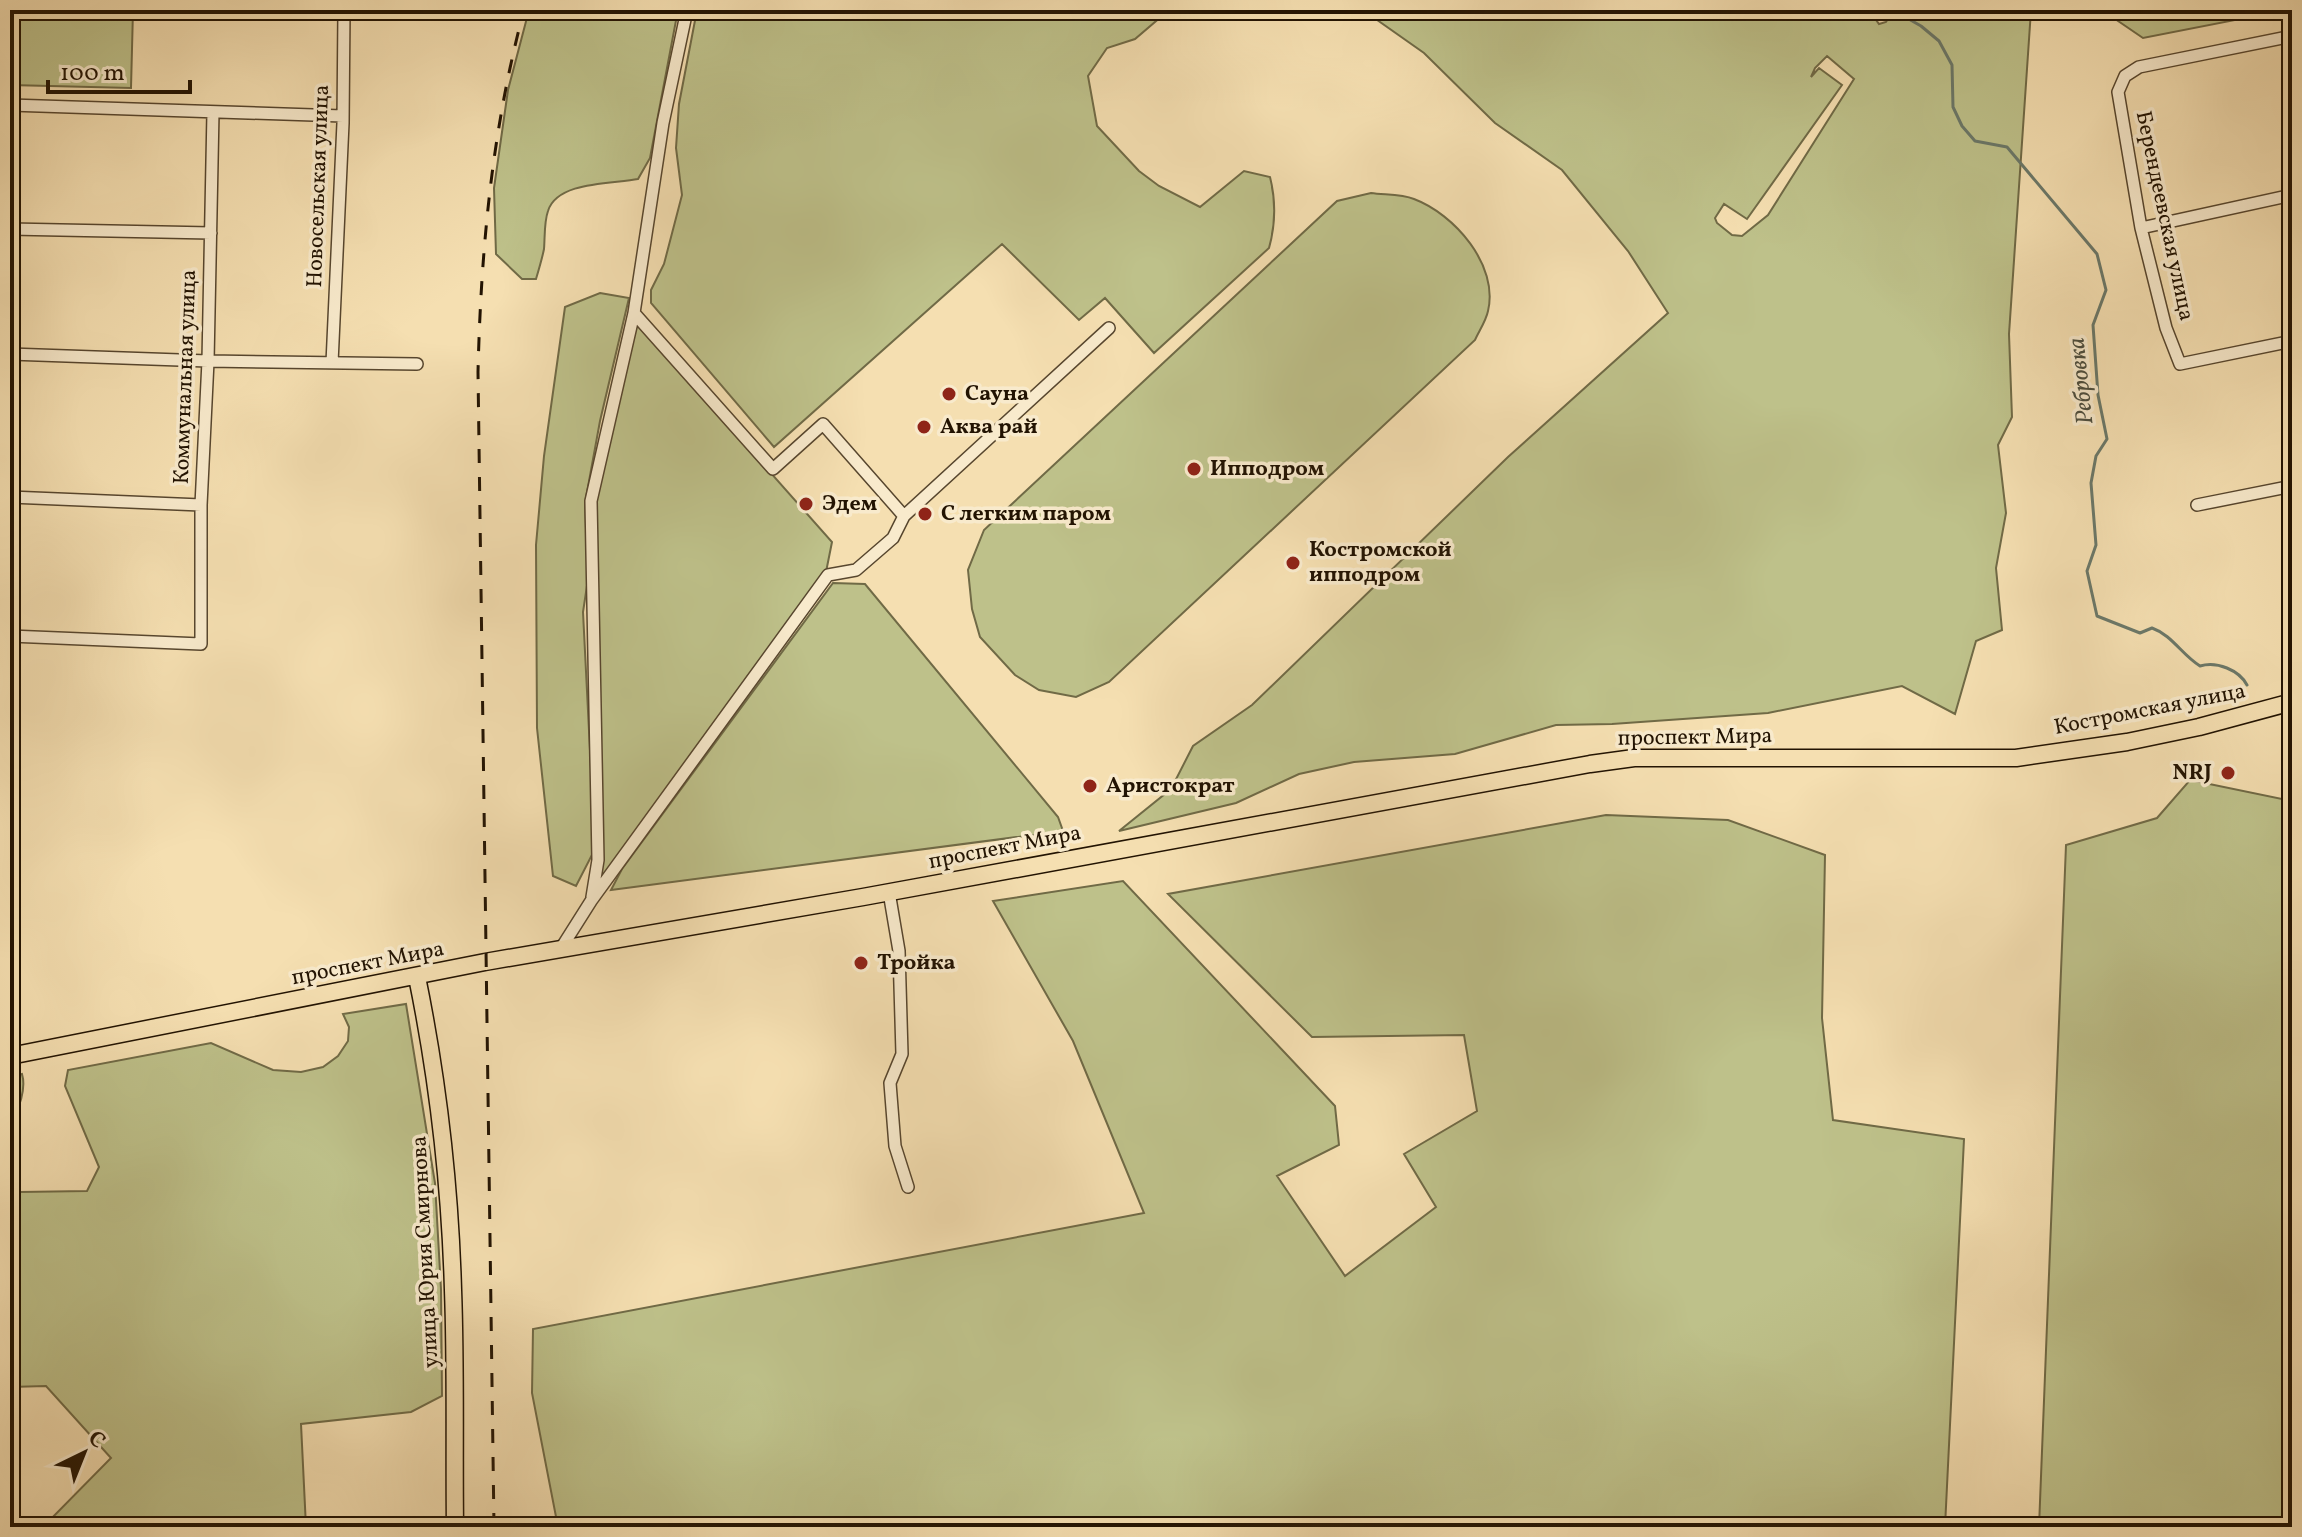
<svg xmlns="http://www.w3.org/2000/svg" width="2302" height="1537" font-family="Vollkorn,serif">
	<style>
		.green { fill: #bec18a; stroke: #706a46; stroke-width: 2; fill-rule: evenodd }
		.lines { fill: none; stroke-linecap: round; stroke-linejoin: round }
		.stream { stroke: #6b7869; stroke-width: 3 }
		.street-casing { stroke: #57462e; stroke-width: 14 }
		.primary-casing { stroke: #221302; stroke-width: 19 }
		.street { stroke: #f8eacc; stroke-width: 11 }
		.primary { stroke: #f5dfb1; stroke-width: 16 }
		.rail { stroke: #221302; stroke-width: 3; stroke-dasharray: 14 14; stroke-linecap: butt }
		.poi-dot { fill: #8f2418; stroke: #f8eacc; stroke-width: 3 }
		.labels { text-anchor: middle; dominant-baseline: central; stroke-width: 7; stroke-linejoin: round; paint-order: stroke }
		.street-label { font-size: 22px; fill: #221302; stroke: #f8eacc }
		.poi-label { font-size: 22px; font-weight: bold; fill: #221302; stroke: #f8eacc; text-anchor: start }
		.water-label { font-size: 24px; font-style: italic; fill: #4d4e3e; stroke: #f8eacc }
	</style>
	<rect width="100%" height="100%" fill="#f5dfb1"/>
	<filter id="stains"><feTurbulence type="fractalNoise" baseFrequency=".0025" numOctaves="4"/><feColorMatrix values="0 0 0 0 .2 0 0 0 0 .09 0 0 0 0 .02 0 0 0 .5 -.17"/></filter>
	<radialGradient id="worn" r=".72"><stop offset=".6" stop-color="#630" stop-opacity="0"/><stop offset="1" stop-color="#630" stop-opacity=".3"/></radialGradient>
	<path class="green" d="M10 10H133L131 88 10 85Z
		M529 10H678L650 158 638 179C613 184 557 181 548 211 544 222 545 237 544 249 542 259 539 269 536 279H522L496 254 494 188 508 90Z
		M697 10H1169L1135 39 1107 48 1088 76 1097 126 1139 171 1159 186 1200 207 1244 171 1270 177C1276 201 1276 223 1269 248L1154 353 1105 298 1079 320 1002 244 774 447 651 303V290L664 264 682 195 676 148 679 104Z
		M1363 10H1869L1879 24 1886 22 1891 14 1889 10H2031L2009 334 2012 417 1998 445 2006 513 1996 568 2002 630 1976 641 1955 714 1902 686 1768 713 1612 724 1556 725 1455 754 1354 762 1299 774 1236 803 1119 831 1171 789 1193 746 1252 705 1508 457 1668 313 1628 251 1562 170 1495 123 1424 53ZM1827 56 1854 79 1768 215 1742 236 1732 235 1717 223 1715 218 1724 204 1747 219 1842 85 1819 68 1811 77 1815 68Z
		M2102 10H2276V12L2143 38Z
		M1371 193C1384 195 1401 194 1414 199 1454 214 1499 265 1488 311 1486 321 1479 331 1475 340L1109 682 1076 697 1039 690 1015 675 980 637 972 609 968 570 984 530 1337 201Z
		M600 293 629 298 600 421 585 503 588 579 583 612 595 849 576 886 553 876 537 728 536 545 544 456 565 307Z
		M635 320 832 542 826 572 602 879 595 501Z
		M833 583 865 584 1058 817 1063 831 611 890 622 869Z
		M2190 780 2292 801V1527H2039L2066 845 2157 818Z
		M1606 815 1728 820 1825 855 1822 1018 1833 1120 1964 1139 1945 1527H558L532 1393 533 1329 1144 1213 1073 1041 993 901 1123 881 1335 1106 1339 1145 1277 1176 1345 1276 1436 1207 1404 1154 1477 1111 1464 1035 1312 1037 1168 894Z
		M406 1004 435 1183 441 1289 442 1396 411 1412 301 1424 306 1527H43L111 1458 46 1386 10 1387V1146L19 1156 20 1192 87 1191 99 1167 65 1086 68 1070 211 1043 273 1070 301 1072 323 1067 338 1056 348 1041 349 1027 343 1014Z
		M22 1074C26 1087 20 1111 10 1119V1077Z"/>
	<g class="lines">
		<path class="stream" d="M1893 10 1921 26 1939 41 1952 65 1953 107 1962 126 1975 141 2007 147 2097 254 2106 290 2093 325 2098 395 2107 439 2096 456 2091 483 2096 545 2087 571 2097 616 2140 633 2152 628C2172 635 2182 655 2200 666 2217 661 2239 670 2247 685"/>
		<g class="street-casing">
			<path id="street" d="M687 10 663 123 634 313 773 469 823 424 904 516
				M2292 36 2139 67 2125 76 2118 92 2141 228 2166 328 2180 364 2292 341
				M10 105 343 116
				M2141 228 2292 195
				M10 229 211 233
				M10 354 208 361 417 364
				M332 363 343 123 344 10
				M10 497 201 505
				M2197 505 2292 486
				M10 636 201 644V505L208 361 213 112
				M889 892 899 951 902 1054 890 1083 895 1146 908 1187
				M592 897 598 860 591 501 634 313
				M560 950 591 901 828 575 856 570 893 538 904 516 1109 328"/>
		</g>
		<g class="primary-casing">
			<path id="primary" d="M417 977C438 1080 450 1185 453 1290 456 1369 454 1448 455 1527
				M10 1056 485 962 863 897 1590 764 1634 758H2016L2127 742 2199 727 2292 702"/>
		</g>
		<use href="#street" class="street"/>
		<use href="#primary" class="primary"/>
		<path class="rail" d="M494 1527 478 372C481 249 492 129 524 10"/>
	</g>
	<g class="poi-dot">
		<circle cx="949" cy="394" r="8"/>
		<circle cx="924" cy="427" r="8"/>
		<circle cx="1194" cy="469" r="8"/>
		<circle cx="806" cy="504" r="8"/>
		<circle cx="925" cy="514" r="8"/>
		<circle cx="1293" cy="563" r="8"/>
		<circle cx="2228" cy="773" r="8"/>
		<circle cx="1090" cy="786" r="8"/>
		<circle cx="861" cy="963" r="8"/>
	</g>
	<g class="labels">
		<g class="street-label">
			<text transform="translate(319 186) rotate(-88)">Новосельская улица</text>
			<text transform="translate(2164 216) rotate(78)">Берендеевская улица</text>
			<text transform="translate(186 377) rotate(-88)">Коммунальная улица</text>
			<text transform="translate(2150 710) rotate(-11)">Костромская улица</text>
			<text transform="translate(1695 738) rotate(-1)">проспект Мира</text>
			<text transform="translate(1005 848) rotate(-11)">проспект Мира</text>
			<text transform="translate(368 964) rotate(-11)">проспект Мира</text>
			<text transform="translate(426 1252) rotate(-93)">улица Юрия Смирнова</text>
		</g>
		<g class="poi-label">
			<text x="965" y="394">Сауна</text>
			<text x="940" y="427">Аква рай</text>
			<text x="1210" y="469">Ипподром</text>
			<text x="822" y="504">Эдем</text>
			<text x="941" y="514">С легким паром</text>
			<text x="1309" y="550">Костромской<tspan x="1309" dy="25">ипподром</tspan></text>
			<text x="2212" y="773" text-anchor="end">NRJ</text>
			<text x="1106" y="786">Аристократ</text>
			<text x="877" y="963">Тройка</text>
		</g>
		<g class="water-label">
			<text transform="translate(2082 381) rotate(-96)">Ребровка</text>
		</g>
	</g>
	<rect width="2302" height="1537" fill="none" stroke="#f5dfb1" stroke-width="40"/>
	<rect x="12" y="12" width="2278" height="1513" fill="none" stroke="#221302" stroke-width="4"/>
	<rect x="20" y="20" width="2262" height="1497" fill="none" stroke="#221302" stroke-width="2"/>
	<g transform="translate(84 1453) rotate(43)" stroke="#f8eacc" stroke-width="6" paint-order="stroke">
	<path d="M0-6L14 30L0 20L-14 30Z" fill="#221302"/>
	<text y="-12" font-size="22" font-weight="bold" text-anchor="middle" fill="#221302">С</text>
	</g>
	<path d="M48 80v12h142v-12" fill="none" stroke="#221302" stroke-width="4"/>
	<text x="60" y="80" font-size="24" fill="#221302" stroke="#f8eacc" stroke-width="6" paint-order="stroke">100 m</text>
	<rect width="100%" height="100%" filter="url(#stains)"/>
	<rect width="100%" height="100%" fill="url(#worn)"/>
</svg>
